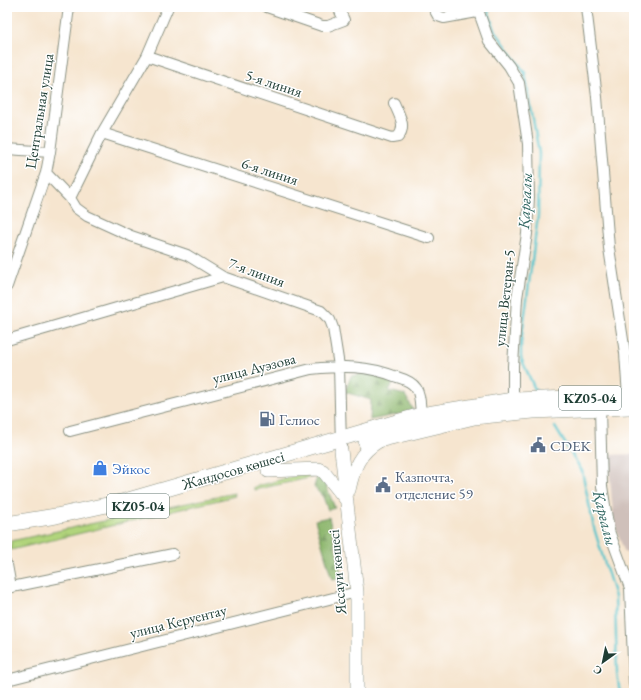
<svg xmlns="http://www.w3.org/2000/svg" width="641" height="700" font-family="'EB Garamond',serif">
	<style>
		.industrial { fill: #cfc0ba }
		.grass { fill: url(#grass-tufts); stroke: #688858 }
		.forest { fill: url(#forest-firs); stroke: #567a50 }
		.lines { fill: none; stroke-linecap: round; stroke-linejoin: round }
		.stream { stroke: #56c4cb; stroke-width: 2.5 }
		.minor-casing { stroke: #8a9182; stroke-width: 12 }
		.secondary-casing { stroke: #8a9182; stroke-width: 14 }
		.primary-casing { stroke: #8a9182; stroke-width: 16 }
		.minor { stroke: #fff; stroke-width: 10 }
		.secondary { stroke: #fff; stroke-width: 13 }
		.primary { stroke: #fff; stroke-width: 15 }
		.labels { text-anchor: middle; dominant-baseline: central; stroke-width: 3; stroke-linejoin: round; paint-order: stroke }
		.shield { fill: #fff; stroke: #627771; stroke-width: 1 }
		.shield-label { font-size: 14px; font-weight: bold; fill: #1f3d34 }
		.street-label { font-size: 15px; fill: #1f3d34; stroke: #fff }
		.service-label { font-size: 15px; fill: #4e5e75; stroke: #fff; text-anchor: start }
		.shop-label { font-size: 15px; fill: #366cbe; stroke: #fff; text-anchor: start }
		.water-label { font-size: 16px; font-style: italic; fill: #306661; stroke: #fff }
	</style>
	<defs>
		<pattern id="grass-tufts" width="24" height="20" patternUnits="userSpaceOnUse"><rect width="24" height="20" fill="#b1d47c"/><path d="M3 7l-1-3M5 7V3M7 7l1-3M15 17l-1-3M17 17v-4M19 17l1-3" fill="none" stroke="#8fad66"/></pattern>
		<pattern id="forest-firs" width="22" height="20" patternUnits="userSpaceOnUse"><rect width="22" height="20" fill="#8cb66c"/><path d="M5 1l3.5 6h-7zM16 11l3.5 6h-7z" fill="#72955a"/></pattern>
	</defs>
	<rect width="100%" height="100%" fill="#fff"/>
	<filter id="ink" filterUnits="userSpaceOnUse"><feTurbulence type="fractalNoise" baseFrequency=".025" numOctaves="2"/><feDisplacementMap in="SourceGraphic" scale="8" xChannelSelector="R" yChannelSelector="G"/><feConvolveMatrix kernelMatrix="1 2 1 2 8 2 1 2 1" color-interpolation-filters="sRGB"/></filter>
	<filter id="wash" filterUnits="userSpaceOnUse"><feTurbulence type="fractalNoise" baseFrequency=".012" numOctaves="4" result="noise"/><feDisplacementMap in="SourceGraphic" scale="16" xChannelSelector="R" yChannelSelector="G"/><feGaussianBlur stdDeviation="0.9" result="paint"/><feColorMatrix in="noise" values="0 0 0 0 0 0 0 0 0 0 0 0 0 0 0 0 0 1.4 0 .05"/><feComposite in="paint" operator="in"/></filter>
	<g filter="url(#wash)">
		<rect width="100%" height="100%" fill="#f6e5cf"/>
		<path class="industrial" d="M634 454V555L633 552 625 553 614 524 608 455Z"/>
		<path class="grass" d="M301 474 313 477 254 490V487Z
			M234 493 235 496 11 550V541Z"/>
		<path class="forest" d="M372 373 394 381 389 391 405 395 414 411 370 420 371 400 345 392 351 376Z
			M317 477 325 483 335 508 328 510 323 497 314 487Z
			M329 517 342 578 332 580 315 520Z"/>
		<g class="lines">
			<path class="stream" d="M487 7 494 29 525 73 539 153 538 216 521 343V358L537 394
				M555 427 582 471 594 528 615 597 617 673 620 693"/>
		</g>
	</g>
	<g filter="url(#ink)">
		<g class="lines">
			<g class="minor-casing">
				<path id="minor" d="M267 7 322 26H328L344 20 338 7
					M433 7 438 16 444 18 477 12
					M477 7 489 41 509 66 519 83 528 144 529 197 527 234 517 298 513 366V405
					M586 7 597 97 609 248 625 353 628 397
					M147 56 392 138 398 137C407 126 399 115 394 103
					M102 133 429 238
					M7 149 50 152
					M46 173 70 198 76 208 87 216 131 236 187 255 223 277 321 311 330 320 333 328 339 366 341 445
					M70 198 102 133 147 56 168 7
					M7 286 46 173 50 152 69 7
					M7 340 223 277
					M600 408 602 486 609 531 630 588 634 684
					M70 431 311 369C344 366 366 365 397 377 404 379 412 382 416 388 421 395 420 407 421 415
					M7 565 11 587
					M7 588 173 554
					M7 680 357 592"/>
			</g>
			<g class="secondary-casing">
				<path id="secondary" d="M341 450 357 592V693
					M268 471 318 469 323 471 347 501
					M349 490C354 467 359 453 379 441"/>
			</g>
			<g class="primary-casing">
				<path id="primary" d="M366 443 474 417 533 411 629 407
					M7 524 56 516 125 501 421 415 513 400 634 396"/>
			</g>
			<use href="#minor" class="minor"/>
			<use href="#secondary" class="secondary"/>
			<use href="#primary" class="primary"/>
		</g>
	</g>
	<defs>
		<g id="fuel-bare" transform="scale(1.2)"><path d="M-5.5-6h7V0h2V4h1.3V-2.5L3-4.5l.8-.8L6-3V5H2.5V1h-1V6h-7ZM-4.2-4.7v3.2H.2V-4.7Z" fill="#5c6f8a" stroke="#fff" stroke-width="2.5" paint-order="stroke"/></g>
		<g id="civic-bare" transform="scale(1.2)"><path d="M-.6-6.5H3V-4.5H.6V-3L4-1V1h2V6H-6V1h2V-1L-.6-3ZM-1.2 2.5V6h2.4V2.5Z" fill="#5c6f8a" stroke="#fff" stroke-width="2.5" paint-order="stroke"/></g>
		<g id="shop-bare" transform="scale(1.2)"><path d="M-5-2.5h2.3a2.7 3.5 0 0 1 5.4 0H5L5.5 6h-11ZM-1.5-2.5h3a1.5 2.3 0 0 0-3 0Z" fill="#3f7fe0" stroke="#fff" stroke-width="2.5" paint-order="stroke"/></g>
	</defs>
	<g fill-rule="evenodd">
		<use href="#fuel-bare" x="267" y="419"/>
		<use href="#civic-bare" x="538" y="445"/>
		<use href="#shop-bare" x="100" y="468"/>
		<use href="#civic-bare" x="383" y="485"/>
	</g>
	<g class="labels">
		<g class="shield">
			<rect x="559" y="386" width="62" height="24" rx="3"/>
			<rect x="107" y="494" width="62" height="24" rx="3"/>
		</g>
		<g class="shield-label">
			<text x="590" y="398">KZ05-04</text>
			<text x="138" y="506">KZ05-04</text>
		</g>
		<g class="street-label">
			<text transform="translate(274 83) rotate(18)">5-я линия</text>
			<text transform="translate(39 111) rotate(-81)">Центральная улица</text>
			<text transform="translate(270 171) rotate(18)">6-я линия</text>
			<text transform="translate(257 272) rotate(20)">7-я линия</text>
			<text transform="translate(504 298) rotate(-84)">улица Ветеран-5</text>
			<text transform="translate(254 368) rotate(-14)">улица Ауэзова</text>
			<text transform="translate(233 470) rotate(-16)">Жандосов көшесі</text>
			<text transform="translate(337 572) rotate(-95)">Яссауи көшесі</text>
			<text transform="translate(178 621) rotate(-14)">улица Керуентау</text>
		</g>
		<g class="service-label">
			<text x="279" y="419">Гелиос</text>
			<text x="550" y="445">CDEK</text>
			<text x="395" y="476">Казпочта,<tspan x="395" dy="17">отделение 59</tspan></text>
		</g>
		<g class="shop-label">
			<text x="112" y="468">Эйкос</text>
		</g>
		<g class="water-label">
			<text transform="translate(525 201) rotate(-87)">Қарғалы</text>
			<text transform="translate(605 518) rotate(76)">Қарғалы</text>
		</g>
	</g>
	<rect width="641" height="700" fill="none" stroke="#fff" stroke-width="24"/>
	<g transform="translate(603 662) rotate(213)" stroke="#ffffff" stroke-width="3" paint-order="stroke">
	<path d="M0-3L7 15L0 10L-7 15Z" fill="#1f3d34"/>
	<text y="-6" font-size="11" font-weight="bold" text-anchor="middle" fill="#1f3d34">С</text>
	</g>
</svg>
